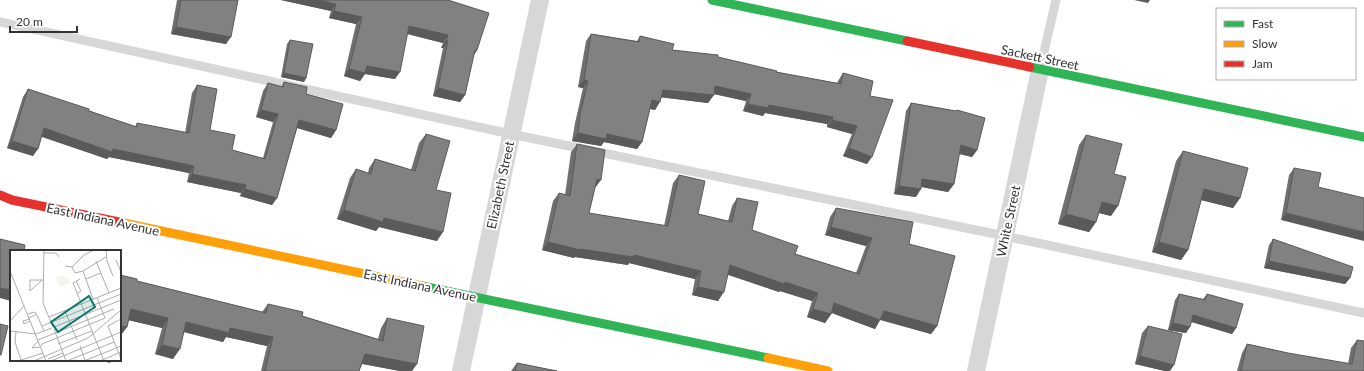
<svg xmlns="http://www.w3.org/2000/svg" width="1364" height="371" font-family="Lato,sans-serif">
	<style>
		.lines { fill: none; stroke-linecap: round; stroke-linejoin: round }
		.lane { stroke: #d7d7d7; stroke-width: 9 }
		.street { stroke: #d7d7d7; stroke-width: 18 }
		.fast { stroke: #30b455; stroke-width: 9 }
		.slow { stroke: #ff9f0a; stroke-width: 9 }
		.jam { stroke: #e5322d; stroke-width: 9 }
		.wall { fill: #6f6f6f }
		.shaded-wall { fill: #5a5a5a }
		.building { fill: #818181; stroke: #5a5a5a }
		.labels { text-anchor: middle; dominant-baseline: central; stroke-width: 4; stroke-linejoin: round; paint-order: stroke }
		.street-label { font-size: 13px; fill: #333; stroke: #fff }
		.inset-road { fill: none; stroke: #adadad; stroke-width: 1 }
		.view { fill: #0f766e; fill-opacity: 0.15; stroke: #0f766e; stroke-width: 2 }
		.inset-edge { fill: none; stroke: #333; stroke-width: 2 }
	</style>
	<rect width="100%" height="100%" fill="#fff"/>
	<g class="lines">
		<path class="lane" d="M0 22 511 134 1005 236 1364 313
			M1040 69 1056 0"/>
		<path class="street" d="M461 371 540 0
			M976 371 1040 70"/>
		<path class="fast" d="M712 0 907 41
			M1030 67 1364 137
			M422 286 768 358"/>
		<path class="slow" d="M119 222 422 286
			M768 358 828 371"/>
		<path class="jam" d="M907 41 1030 67
			M0 195 12 200 119 222"/>
	</g>
	<path class="wall" d="M177 0H238L226 44 171 34Z
		M281 0H448L477 50 473 56 465 95 460 102 433 96 443 48H441L443 43 407 34 395 79 365 74 360 81 344 76 356 24 329 18 331 11Z
		M591 34 637 41 640 36 672 50 718 57 776 72 837 83 838 81 843 73 870 96 867 164 843 156 852 134 827 127V124L765 113 763 116 743 111 746 101 714 94 708 103 661 97 655 110 650 109 642 142 637 149 604 142 601 146 572 141 575 123 583 88 578 87 586 41Z
		M290 40 306 78 304 82 281 77 287 44Z
		M284 82 306 94 336 130 331 138 297 128 277 198 272 205 240 196 241 193 187 182 189 173 109 157 107 159 41 136 33 156 7 148 23 97 28 89 135 127 137 123 185 133 192 93 197 85 210 130 232 150 263 158 273 122 256 117 263 91 268 83 281 87Z
		M911 103 956 111 957 110 977 150 972 157 959 154 954 184 948 192 921 187 916 197 894 194 906 111Z
		M426 134 436 190 437 241 379 227 376 231 337 219 350 178 356 169 368 173 369 168 375 159 411 170 419 143Z
		M1086 135 1111 216 1099 213 1096 222 1089 232 1058 224 1079 145Z
		M577 144 595 188 589 213 664 226 673 183 679 175 698 214 728 221 732 206 737 198 752 230 795 254 856 273 866 246 825 235 830 217 836 208 909 244 937 326 931 334 880 320 875 329 832 313 825 323 807 317 812 301 780 291 779 292 728 275 718 301 692 295 695 279 629 263 628 265 575 257 574 258 542 250 553 201 559 193 565 195 571 152Z
		M1183 151 1240 198 1233 208 1201 200 1188 250 1181 260 1152 252 1176 161Z
		M1294 168 1318 187 1281 220 1289 175Z
		M1273 239 1350 278 1345 284 1264 268 1269 245Z
		M120 275 137 281 262 312 268 304 302 316 378 339 381 328 387 318 400 371 362 364 359 371H261L267 346 226 337 223 342 184 332 173 359 155 354 162 328 128 320 127 327 121 335Z
		M1179 294 1203 299 1207 294 1236 328 1232 334 1191 322 1186 333 1168 330 1175 300Z
		M1148 326 1170 371H1165L1135 364 1142 333Z
		M1357 340 1364 371H1237L1242 353 1247 344 1288 353 1348 364 1351 348Z
		M517 363 557 371H511Z"/>
	<path class="shaded-wall" d="M281 0H318L336 4 331 11Z
		M1134 0H1150L1148 3Z
		M334 11 362 17 356 24 329 18Z
		M409 26 448 35 443 43 404 33Z
		M176 27 231 37 226 44 171 34Z
		M446 41H448L443 48H441Z
		M475 50H477L472 58Z
		M367 66 400 72 395 79 365 74 360 81 344 76 349 69Z
		M284 73 306 78 304 82 281 77Z
		M584 80 588 81 583 88 578 87Z
		M715 86 751 94 746 101 709 93Z
		M438 88 465 95 460 102 433 96Z
		M663 90 714 95 708 103 658 97Z
		M652 100 660 102 655 110 647 108Z
		M748 104 769 105 833 117 827 124 765 113 763 116 743 111Z
		M261 110 278 114 273 122 256 117Z
		M299 120 336 130 331 138 294 127Z
		M832 120 857 126 852 134 827 127Z
		M44 128 194 166 189 173 109 157 107 159 39 136Z
		M578 133 607 134 642 142 637 149 604 142 601 146 572 141Z
		M12 141 38 149 33 156 7 148Z
		M961 145 977 150 972 157 956 153Z
		M849 148 872 157 867 164 843 156Z
		M192 174 246 185 241 193 187 182Z
		M597 179 601 180 595 188 591 187Z
		M922 179 954 184 948 192 917 186Z
		M899 186 921 189 916 197 894 194Z
		M245 189 277 198 272 205 240 196Z
		M1204 189 1240 198 1233 208 1197 199Z
		M1102 202 1118 206 1111 216 1095 212Z
		M344 210 384 218 443 232 437 241 379 227 376 231 337 219Z
		M1286 213 1364 232V241L1281 220Z
		M1066 214 1096 222 1089 232 1058 224Z
		M831 227 872 238 866 246 825 235Z
		M548 242 580 249 634 255 701 271 695 279 629 263 628 265 575 257 574 258 542 250Z
		M1159 242 1188 250 1181 260 1152 252Z
		M1269 261 1350 278 1345 284 1264 268Z
		M730 265 785 282 818 293 812 301 780 291 779 292 724 273Z
		M698 287 724 292 718 301 692 295Z
		M0 288 11 290V301L0 298Z
		M834 303 880 320 875 329 829 312Z
		M131 309 168 318 162 328 124 319Z
		M813 309 831 314 825 323 807 317Z
		M884 311 937 326 931 334 878 319Z
		M1193 315 1236 328 1232 334 1189 321Z
		M186 322 230 328 273 337 267 346 226 337 223 342 180 331Z
		M1173 323 1190 327 1186 333 1168 330Z
		M123 326 127 327 120 336Z
		M162 345 180 349 173 359 155 354Z
		M365 354 417 364 412 371H400L358 363Z
		M1140 356 1174 365 1170 371H1165L1135 364Z
		M99 360H112L110 363Z"/>
	<path class="building" d="M181 0H238L231 37 176 27Z
		M318 0H448L489 13 477 50H475L465 95 438 88 448 41H446L448 35 409 26 400 72 367 66 365 73 349 69 362 17 334 11 336 4Z
		M591 34 639 42 640 36 674 44 672 50 718 55V57L777 71 776 72 841 84 843 73 873 81 870 96 893 100 872 157 849 148 857 126 832 120 833 117 769 105 768 108 748 104 751 94 715 86 714 95 663 90 660 102 652 100 642 142 607 134 606 139 578 133 580 115 588 81 584 80Z
		M290 40 313 44 306 78 284 73Z
		M284 82 307 87 306 94 343 104 336 130 299 120 277 198 245 189 246 185 192 174 194 166 113 149 112 152 44 128 38 149 12 141 28 89 89 109V111L137 127V123L189 133 197 85 217 89 210 130 235 135 232 150 265 159 278 114 261 110 268 83 283 87Z
		M911 103 956 111 957 110 985 118 977 150 961 145 954 184 922 179 921 189 899 186Z
		M426 134 450 141 436 190 451 193 443 232 384 218 383 222 344 210 356 169 371 174 375 159 415 171Z
		M1086 135 1122 144 1114 174 1126 177 1118 206 1102 202 1096 222 1066 214Z
		M577 144 605 150 601 180 597 179 589 213 668 226 679 175 705 181 698 214 732 222 737 198 758 202 752 230 798 246 795 254 859 274 872 238 831 227 836 208 913 222 909 244 955 256 937 326 884 311 880 320 834 303 831 314 813 309 818 293 785 282 784 284 730 265 724 292 698 287 701 271 634 255 633 257 580 249V250L548 242 559 193 570 196Z
		M1183 151 1248 168 1240 198 1204 189 1188 250 1159 242Z
		M1294 168 1321 173 1318 187 1364 198V232L1286 213Z
		M0 239 25 245 24 251H11V290L0 288Z
		M1273 239 1353 267 1350 278 1269 261Z
		M120 275 137 279V281L266 313 268 304 303 312 302 316 383 341 387 318 424 326 417 364 365 354 359 371H265L273 337 230 328 229 333 186 322 180 349 162 345 168 318 131 309 127 327 123 326 120 340Z
		M1179 294 1205 300 1207 294 1243 304 1236 328 1193 315 1190 327 1173 323Z
		M0 324 8 326 1 355H0Z
		M1148 326 1182 334 1174 365 1140 356Z
		M1357 340 1364 341V371H1241L1247 344 1288 353 1352 364Z
		M517 363 557 371H515Z"/>
	<g class="labels">
		<g class="street-label">
			<text transform="translate(1040 57) rotate(12)">Sackett Street</text>
			<text transform="translate(500 185) rotate(-78)">Elizabeth Street</text>
			<text transform="translate(103 219) rotate(12)">East Indiana Avenue</text>
			<text transform="translate(1008 221) rotate(-78)">White Street</text>
			<text transform="translate(420 285) rotate(12)">East Indiana Avenue</text>
		</g>
	</g>
	<g transform="translate(10 250)">
		<rect width="111" height="111" fill="#fff"/>
		<path d="M54 26 61 32 50 37 46 27Z" fill="#f1f5ed"/>
		<path class="inset-road" d="M34 0 33 53 43 77M96 0 97 11 103 26M34 3H46L49 7M106 10 111 22M86 11 99 43M55 16 62 17 65 23 73 21 96 7M62 17 74 5 84 0M0 21 36 111M73 21 83 49M70 29 63 33 94 111M76 29 91 23M32 30 20 41V30H33M66 31 71 41 67 44M87 48 95 68M55 61 67 90M18 64 24 62 27 64 19 68M27 65 34 81M39 67 111 38M20 69 13 71 14 74 20 71M111 69 98 76 111 109M0 71 14 56M32 76 111 44M44 77 111 50M44 79 56 111M0 81 26 84M6 82 5 92 11 110M26 84 42 78M66 87 82 81M28 90 104 59M28 91 22 98 31 97M48 94 66 87M31 96 32 94 95 68M70 96 75 110M38 109 53 103M8 111 33 103M24 111 78 88 111 60M41 111 111 82M57 111 104 92M74 111 111 96M90 111 111 102"/>
		<path class="view" d="M79 46 85 57 48 82 41 72Z"/>
		<rect width="111" height="111" class="inset-edge"/>
	</g>
	<rect x="1216" y="8" width="140" height="72" fill="#ffffff" stroke="#adadad"/>
	<rect x="1224" y="21" width="20" height="6" fill="#30b455" stroke="#adadad"/>
	<text x="1252" y="28" font-size="12" fill="#333333">Fast</text>
	<rect x="1224" y="41" width="20" height="6" fill="#ff9f0a" stroke="#adadad"/>
	<text x="1252" y="48" font-size="12" fill="#333333">Slow</text>
	<rect x="1224" y="61" width="20" height="6" fill="#e5322d" stroke="#adadad"/>
	<text x="1252" y="68" font-size="12" fill="#333333">Jam</text>
	<path d="M10 26v6h67v-6" fill="none" stroke="#333333" stroke-width="2"/>
	<text x="16" y="26" font-size="12" fill="#333333" stroke="#ffffff" stroke-width="3" paint-order="stroke">20 m</text>
</svg>
